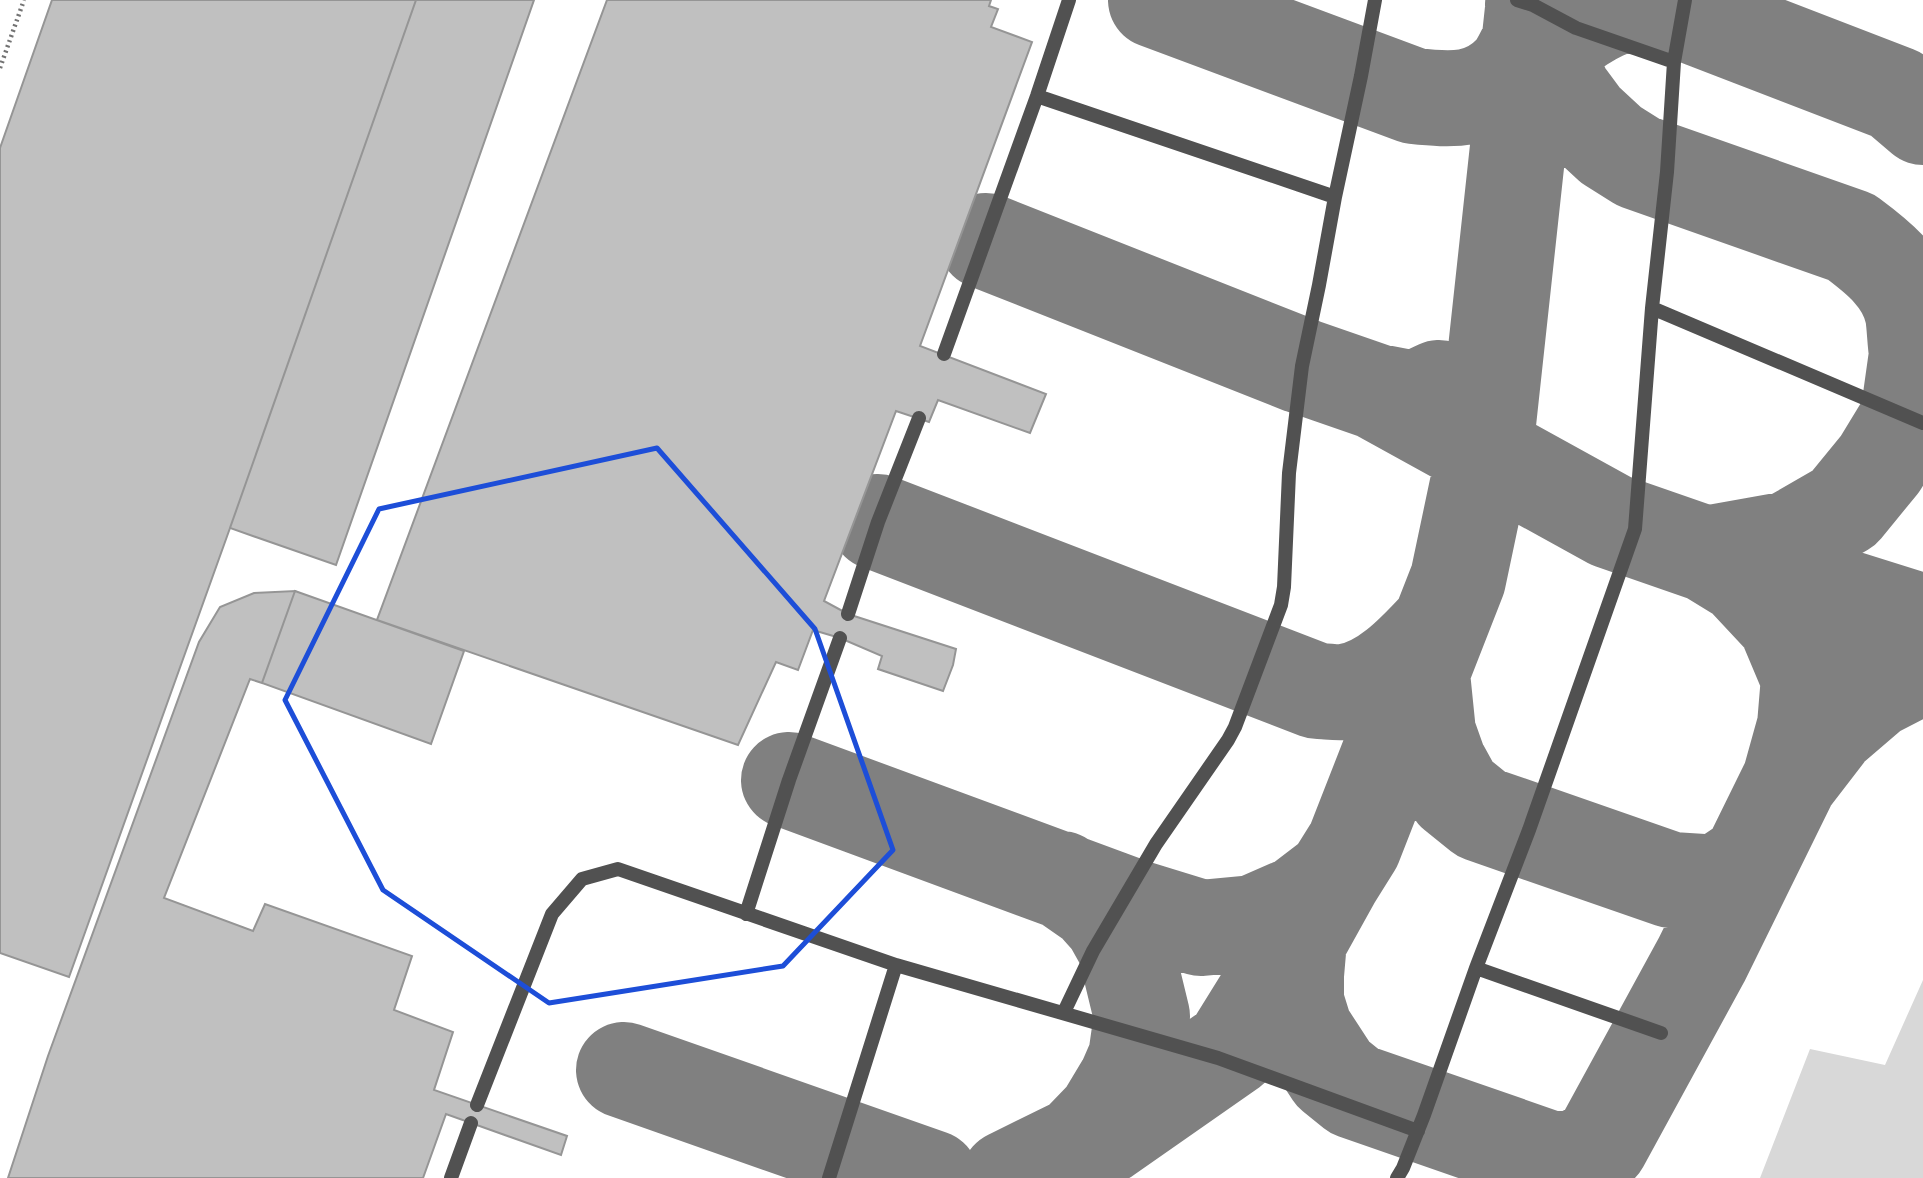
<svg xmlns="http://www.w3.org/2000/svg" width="1923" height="1178" font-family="Roboto,sans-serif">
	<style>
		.grass { fill: #d8d8d8 }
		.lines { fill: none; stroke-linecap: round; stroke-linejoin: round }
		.taxiway { stroke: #808080; stroke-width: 96 }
		.building { fill: #c0c0c0; stroke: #959595; stroke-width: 2 }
		.path { stroke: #737373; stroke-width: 4.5; stroke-dasharray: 2 3.5; stroke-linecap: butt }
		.service { stroke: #515151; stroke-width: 14 }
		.marked { fill: none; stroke: #1d4ed8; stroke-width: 5; stroke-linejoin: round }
	</style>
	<rect width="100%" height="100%" fill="#fff"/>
	<path class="grass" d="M1923 980V1178H1760L1810 1049 1885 1065Z"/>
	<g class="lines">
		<path class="taxiway" d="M1156 0 1414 96C1452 100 1484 102 1512 72 1519 64 1524 52 1529 43
			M1533 5 1546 54 1564 93 1584 120 1611 145 1638 162 1851 237C1878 257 1906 279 1913 314 1915 327 1915 341 1917 354
			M1522 105C1529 89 1534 70 1545 55 1558 38 1601 7 1623 6 1643 5 1664 9 1683 12L1896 94 1923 117
			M986 241 1302 366 1377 392 1403 397 1424 395 1439 388
			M1377 392 1611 521 1706 554 1923 622
			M878 522 1317 691C1326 691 1336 693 1345 692 1383 686 1413 654 1438 627
			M1706 554 1790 539 1844 508 1880 464 1908 418 1917 354 1923 333
			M1712 557 1743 576 1785 621 1809 678 1805 726 1790 780
			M1422 674 1428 733 1439 764 1455 793 1481 814 1671 880 1718 883 1749 862
			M789 780 1136 908 1201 928 1254 923 1300 903 1334 877
			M1061 879 1094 902 1111 921 1125 946 1142 1016 1136 1058 1126 1081 1105 1116 1078 1144
			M1299 940 1296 975V1002L1305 1031 1333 1074 1354 1091 1550 1159H1576L1601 1144 1702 959 1790 780 1830 728 1873 691 1914 670 1923 668
			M624 1070 931 1178
			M1009 1178 1078 1144 1106 1136 1232 1048 1299 940 1334 877 1354 845 1458 579 1485 451 1534 0"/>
	</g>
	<path class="building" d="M52 0H416L230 528 69 977 0 953V148Z
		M416 0H534L336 565 230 528Z
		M607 0H991L989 6 998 9 991 27 1032 42 920 346 1046 394 1030 433 938 400 929 422 896 411 824 601 848 614 956 649 953 665 943 691 878 669 882 656 840 638 813 630 798 670 776 662 738 745 377 620Z
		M295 591 464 651 431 744 262 683Z
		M295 591 262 683 250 679 164 898 253 931 265 904 412 956 394 1010 453 1032 434 1090 567 1136 561 1155 446 1114 423 1178H8L48 1056 199 642 220 607 254 593Z"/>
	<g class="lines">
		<path class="path" d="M0 68 24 0"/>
		<path class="service" d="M1517 0 1533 5 1576 28 1674 62
			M1037 96 1335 197
			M1652 308 1923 423
			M944 354 1037 96 1069 0
			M848 614 878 522 919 418
			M746 914 789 780 840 638
			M1476 968 1661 1033
			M1064 1012 1093 951 1156 844 1228 740 1235 727 1281 605 1284 587 1289 473 1302 366 1319 285 1335 197 1361 76 1375 0
			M477 1105 552 914 582 879 618 869 896 965 1218 1058 1418 1131
			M451 1178 471 1123
			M829 1178 896 965
			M1397 1178 1403 1168 1424 1115 1476 968 1529 830 1635 529 1652 308 1667 172 1674 62 1685 0"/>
	</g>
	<path class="marked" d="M657 448 815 629 893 850 783 966 549 1003 383 890 285 700 379 509Z"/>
</svg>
